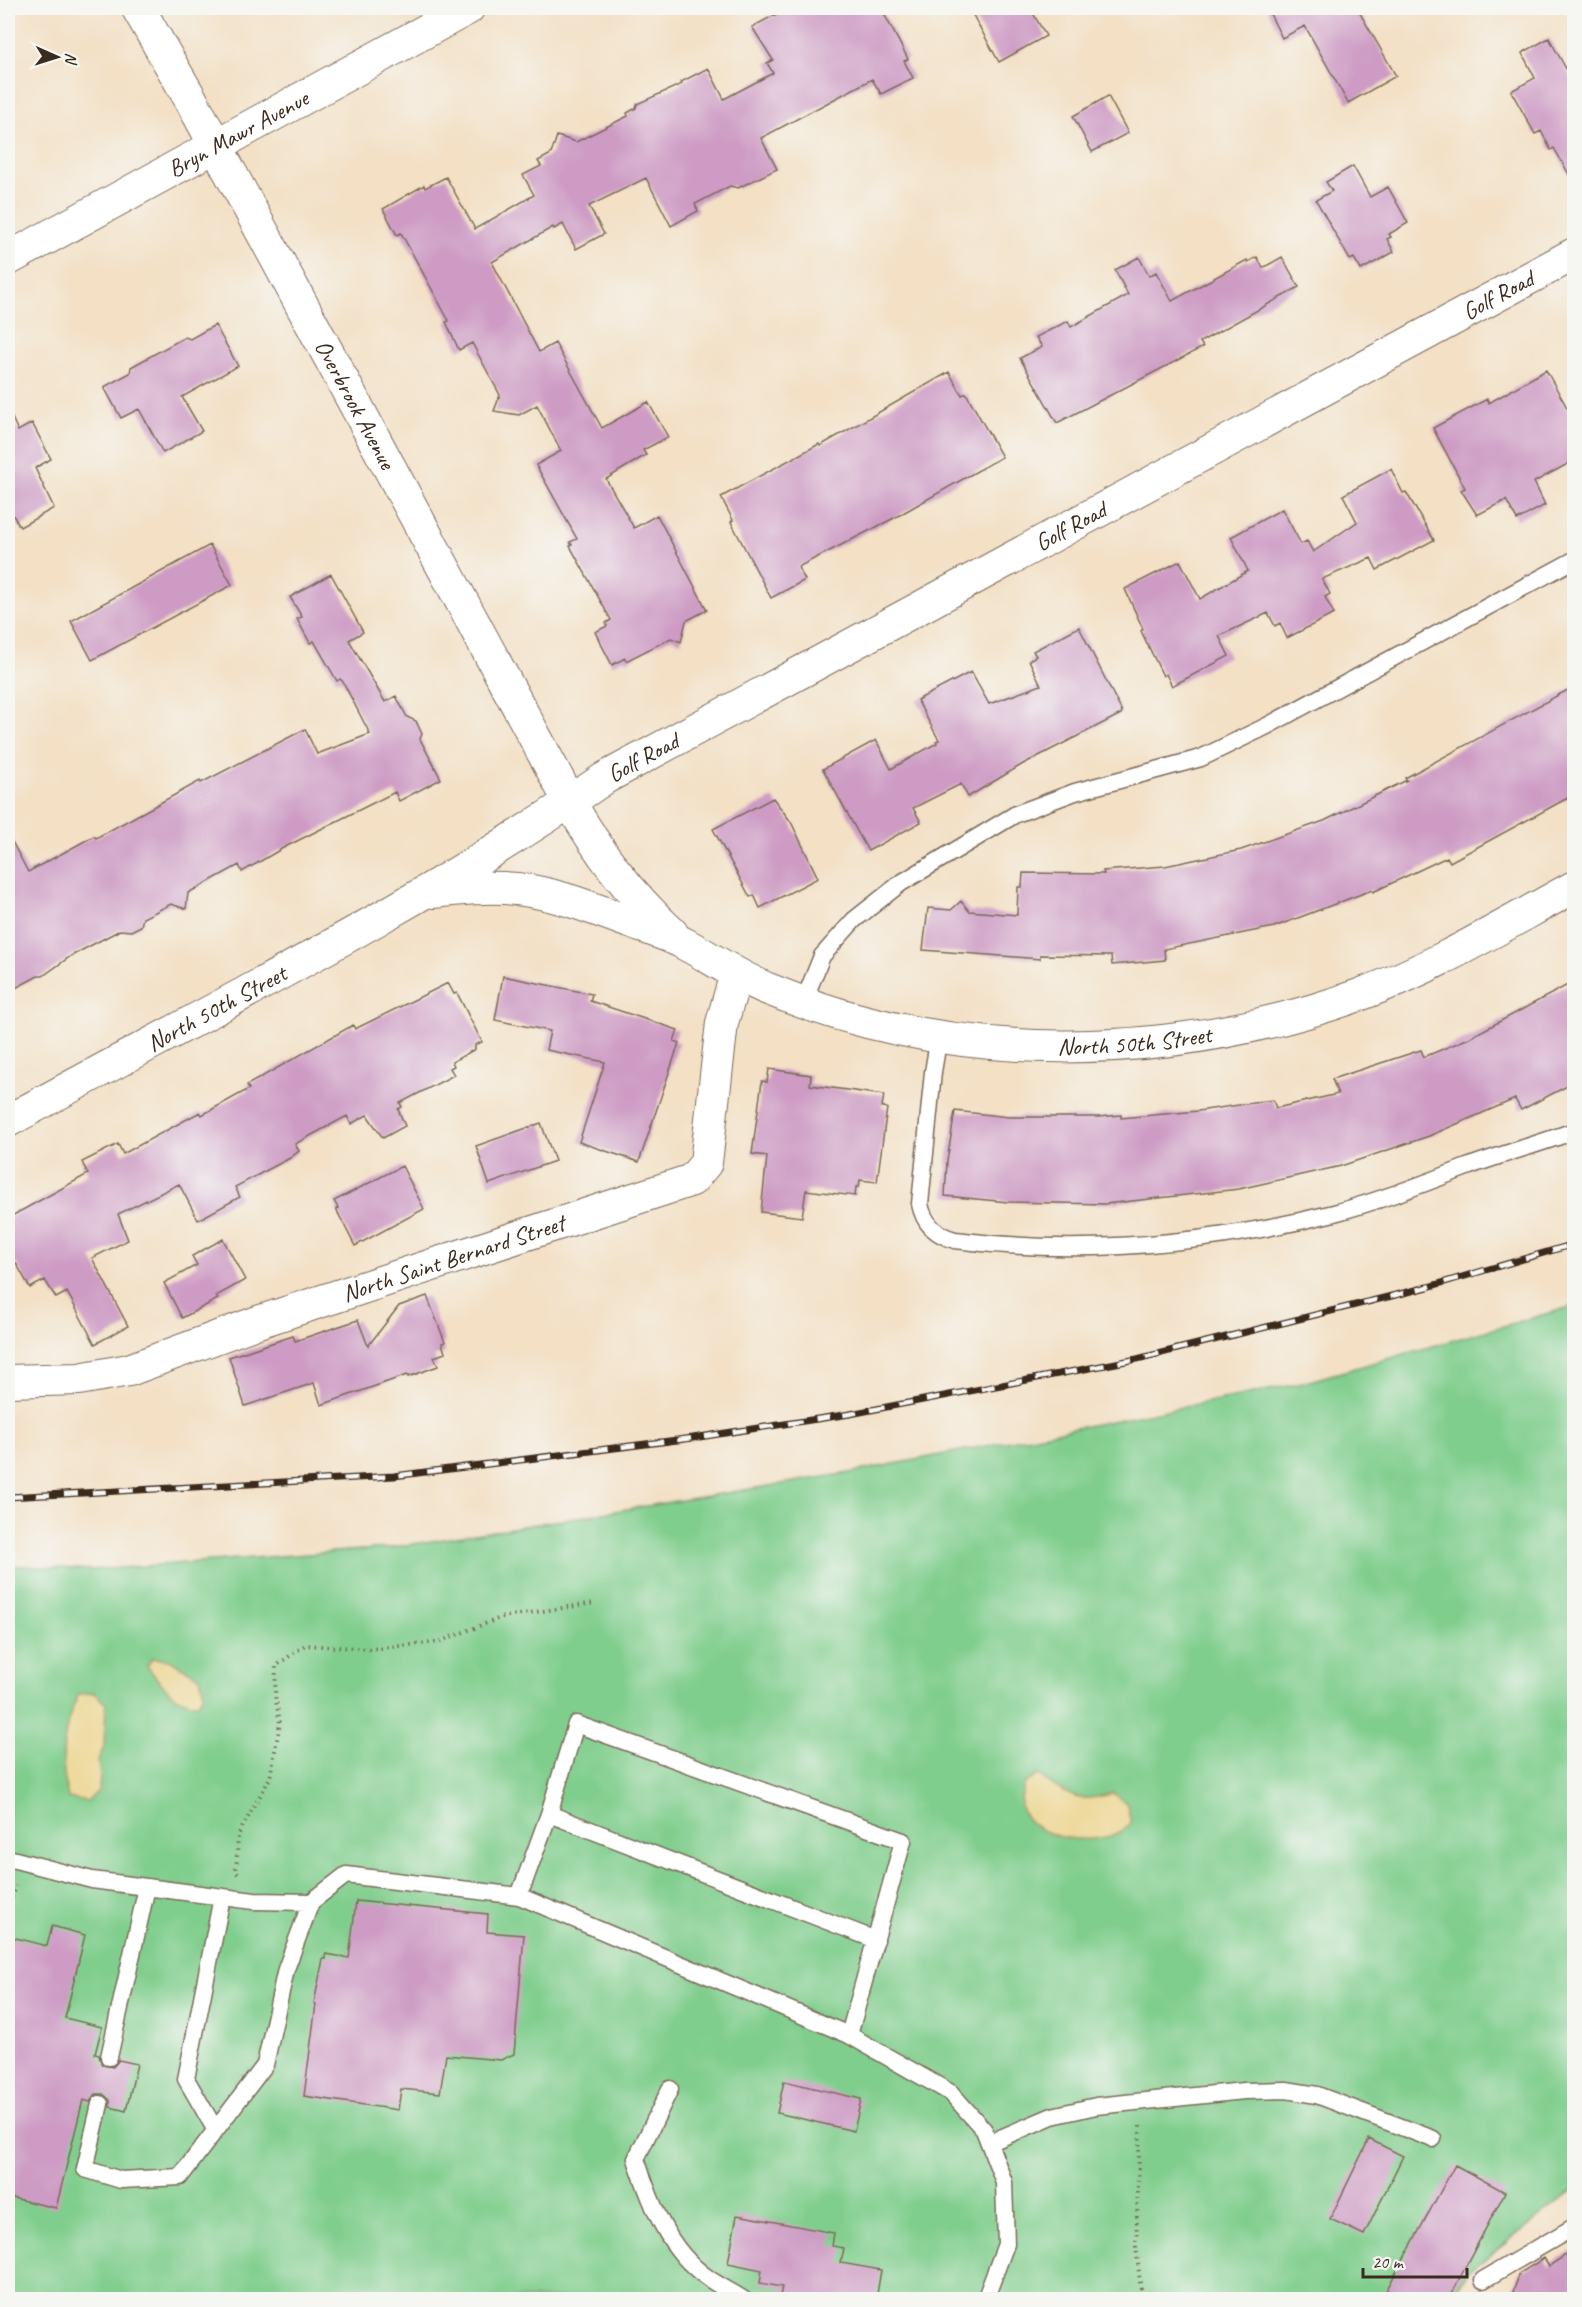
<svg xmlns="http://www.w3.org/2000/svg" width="1582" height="2307" font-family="Caveat,sans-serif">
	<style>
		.green { fill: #80ce8d; stroke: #5e7c56; stroke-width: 1.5 }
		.sand { fill: #eeda9e; stroke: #94825e; stroke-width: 1.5 }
		.building { fill: #cd9bc4 }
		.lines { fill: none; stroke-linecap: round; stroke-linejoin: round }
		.lane-casing { stroke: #7b6a58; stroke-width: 19 }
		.street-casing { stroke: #7b6a58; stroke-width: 34 }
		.secondary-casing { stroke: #7b6a58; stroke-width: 35 }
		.path { stroke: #7b6a58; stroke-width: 4; stroke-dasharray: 1.5 4.5; stroke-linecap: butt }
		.lane { stroke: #fff; stroke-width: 16 }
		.street { stroke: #fff; stroke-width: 32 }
		.secondary { stroke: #fff; stroke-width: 33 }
		.rail-casing { stroke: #3b2a1e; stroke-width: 7 }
		.rail { stroke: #f6f6f2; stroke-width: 4.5; stroke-dasharray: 14; stroke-linecap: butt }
		.labels { text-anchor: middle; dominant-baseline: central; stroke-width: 4.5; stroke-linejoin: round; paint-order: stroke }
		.street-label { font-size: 24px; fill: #3b2a1e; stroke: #f6f6f2 }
	</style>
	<rect width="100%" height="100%" fill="#f6f6f2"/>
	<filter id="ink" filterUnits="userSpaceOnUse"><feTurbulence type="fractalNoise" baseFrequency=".0167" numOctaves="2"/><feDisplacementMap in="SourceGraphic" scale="12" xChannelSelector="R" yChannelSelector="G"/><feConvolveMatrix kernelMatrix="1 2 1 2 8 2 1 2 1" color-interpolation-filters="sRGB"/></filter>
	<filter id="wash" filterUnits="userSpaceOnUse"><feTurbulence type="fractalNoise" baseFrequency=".008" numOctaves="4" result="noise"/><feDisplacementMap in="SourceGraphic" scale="24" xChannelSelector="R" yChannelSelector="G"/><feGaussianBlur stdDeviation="1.35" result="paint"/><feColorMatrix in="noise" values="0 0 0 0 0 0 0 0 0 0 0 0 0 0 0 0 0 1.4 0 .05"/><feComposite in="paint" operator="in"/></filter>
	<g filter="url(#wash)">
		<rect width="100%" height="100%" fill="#f3e0c5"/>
		<path class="green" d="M1574 1306V2190L1467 2273 1449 2299H8V1565L92 1570 389 1548 849 1473 1299 1384Z"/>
		<path class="sand" d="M152 1658 169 1660 200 1677 204 1694 198 1703C177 1705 158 1681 147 1666Z
			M94 1693 106 1704 104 1746 98 1762 100 1776 99 1790 88 1801 68 1798C60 1761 61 1728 79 1694Z
			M1038 1775C1069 1795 1075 1805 1113 1793L1127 1804 1131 1823C1128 1826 1124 1830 1120 1832 1094 1846 1030 1841 1021 1807 1020 1801 1023 1790 1024 1784Z"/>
		<g id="blocks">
			<path class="building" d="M788 8H881L908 59 904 61 913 78 881 94 872 79 761 138 777 169 738 188 730 186 695 204 698 211 671 226 646 178 589 206 604 234 576 249 563 224 554 229 553 227 492 262 539 352 555 343 602 428 648 402 668 437 643 450 646 455 606 479 634 528 657 515 707 610 686 621 681 642 671 638 626 661 625 658 612 665 595 632 607 626 606 623 611 620 570 546 572 545 570 542 577 539 536 465 561 451 537 405 519 415 494 411 500 395 472 343 459 350 446 322 449 321 423 273 401 233 397 235 383 209 424 185 425 188 446 177 475 229 534 195 523 175 541 166 538 161 551 154 557 136 576 142 628 116 627 113 636 108 637 104 682 84 681 82 708 68 724 99 773 73 767 63 773 60 752 27Z
				M969 8H1030L1046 36 999 62Z
				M1267 8H1357L1396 76 1348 103 1305 26 1282 38Z
				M1549 38 1575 85V185L1554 148 1551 150 1541 131 1535 134 1511 91 1535 78 1522 53Z
				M1108 96 1128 133 1092 152 1073 116Z
				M1353 166 1370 197 1388 187 1408 223 1389 234 1391 237 1387 239 1394 252 1361 270 1354 258 1350 260 1316 200 1332 191 1326 182Z
				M1139 257 1149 276 1156 272 1172 301 1247 260 1248 262 1257 257 1263 268 1282 257 1299 287 1200 342 1203 347 1057 423 1020 358 1042 347 1036 337 1068 321 1071 327 1128 295 1115 270Z
				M215 325 238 366 182 397 202 431 163 453 139 409 121 418 104 387 130 373 131 367 185 337 190 339Z
				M1546 370 1575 422V460L1534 482 1545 505 1517 520 1506 500 1477 515 1461 490 1465 488 1433 428 1487 399 1489 403Z
				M949 372 962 395 966 393 1002 457 896 517 798 567 805 580 771 598 731 522 733 520 721 497 819 444 820 446Z
				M8 409 18 431 32 423 51 459 35 468 54 508 20 527 8 507Z
				M1391 469 1403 493 1406 492 1434 540 1377 570 1371 558 1322 579 1330 594 1325 597 1334 614 1287 638 1280 623 1275 626 1268 613 1219 636 1229 656 1172 686 1166 674 1163 676 1141 631 1143 629 1125 589 1180 561 1200 599 1248 571 1231 537 1282 509 1301 544 1307 541 1313 552 1357 522 1343 495Z
				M210 545 232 585 92 660 71 621Z
				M331 574 363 632 349 640 385 702 396 696 407 717 416 721 422 734 420 739 441 779 399 801 395 792 283 848 242 872 239 865 188 893 186 909 171 904 143 918 141 926 131 931 120 930 71 956 43 976H38L8 992V834L28 872 94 836 96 838 200 781 201 783 305 729 317 754 370 734 343 682 340 679 337 681 314 641 310 643 297 619 302 617 290 597Z
				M1079 627 1122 712 1121 714 1023 764 968 797 961 784 913 808 921 822 868 851 823 769 876 740 891 769 937 743 936 741 939 740 917 700 971 672 989 704 1041 685 1029 660 1036 656 1033 651Z
				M1575 686V794L1450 862 1447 857 1373 892 1372 890 1274 927 1164 949 1165 960 1112 965 1111 956 1040 955V959L923 950 928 908 951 910 961 901 969 911 1017 915 1018 887H1022L1023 873 1104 874 1103 871 1165 866 1241 850 1324 821 1407 780 1405 778Z
				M773 798 791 822 818 878 760 908 754 895 750 897 713 829Z
				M503 976 592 994 590 1001 678 1030 674 1041 679 1043 639 1162 579 1142 605 1062 546 1050 550 1031 495 1020Z
				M1575 981V1082L1521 1110 1515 1099 1429 1136 1341 1166 1239 1189 1105 1204 1008 1202 945 1196 947 1161 955 1111 1009 1117H1098L1121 1115V1118L1198 1111 1273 1100 1276 1108 1338 1094 1332 1079 1421 1050 1424 1057 1469 1038Z
				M448 983 454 994 457 993 482 1042 475 1045V1049L452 1062 454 1066 450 1068 454 1075 400 1103 402 1107 398 1109 405 1126 383 1138 367 1115 351 1124 347 1116 295 1144 299 1151 290 1158 235 1187 240 1197 198 1220 179 1184 118 1214 128 1240 92 1258 128 1326 95 1344 67 1292 56 1298 45 1280 30 1288 16 1263 8 1267V1218L88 1174 82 1162 118 1144 123 1154 200 1112 202 1115 249 1089 247 1085 353 1025 355 1029Z
				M769 1069 811 1075 810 1085 884 1095 882 1107 887 1108 877 1182 860 1180 859 1187H856L855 1196 806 1190 802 1217 761 1212 767 1156 752 1154 762 1081 767 1082Z
				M541 1123 555 1161 489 1184 476 1146Z
				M402 1166 424 1209 355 1246 336 1209 338 1208 334 1201Z
				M223 1239 245 1280 216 1296 218 1299 182 1318 164 1283 197 1265 192 1256Z
				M427 1296 445 1342 442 1343 445 1353 434 1357 438 1366 408 1377 407 1375 321 1405 314 1383 245 1406 229 1357 293 1336 295 1341 358 1320 368 1346 399 1306Z
				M356 1901 488 1914 487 1932 524 1935 514 2054 501 2060 446 2055 440 2093 401 2089 398 2110 304 2096 316 2004 314 2003 323 1959H326V1954L349 1958Z
				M52 1926 85 1935 65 2018 102 2027 95 2054 99 2055 102 2065 113 2067 119 2060 137 2064 126 2111 110 2107V2100L103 2094H96L90 2102 83 2100 56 2208 8 2197V1936L47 1946Z
				M784 2081 861 2099 854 2131 777 2113Z
				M1369 2139 1403 2156 1364 2235 1330 2219Z
				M1455 2165 1505 2192 1448 2300H1381Z
				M737 2215 834 2233 832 2246 844 2248 841 2263 881 2270 876 2300H779L782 2287 760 2283 762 2270 728 2263Z
				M1575 2249V2300H1510L1520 2273 1544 2258 1549 2266Z"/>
		</g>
	</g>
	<g filter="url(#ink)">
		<use href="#blocks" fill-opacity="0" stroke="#7b6a58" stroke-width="1.5"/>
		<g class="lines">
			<g class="lane-casing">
				<path id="lane" d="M803 1003 822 956 854 920 901 883 1016 814 1075 792 1201 758 1267 726 1574 560
					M939 1036 933 1072 920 1204C924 1224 936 1235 955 1240 1081 1256 1211 1244 1334 1213 1379 1201 1423 1184 1467 1167 1502 1154 1539 1144 1574 1131
					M549 1814 876 1940
					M8 1858 92 1880 254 1901 311 1902
					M519 1896 549 1814 576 1724 903 1841 849 2035
					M109 2057 147 1887
					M670 2089 636 2159C651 2203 667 2250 708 2278 719 2286 732 2292 744 2300
					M100 2104 85 2169 121 2180 180 2177 265 2065 286 1969 311 1902 346 1875 519 1896 849 2035 951 2093 984 2130 1004 2182 1006 2244 985 2300
					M215 2129 186 2079 222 1897
					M989 2143 1052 2116 1096 2106 1244 2091 1286 2090 1317 2095 1433 2139
					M1483 2280 1574 2227"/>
			</g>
			<g class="street-casing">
				<g id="street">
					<path d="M570 802C597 851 631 895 672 933"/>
					<path id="s1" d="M433 892C461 889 489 886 517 889 555 893 591 908 627 921 645 928 666 934 683 943 712 958 738 977 768 989 955 1066 1170 1063 1359 995 1434 968 1504 925 1574 887"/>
					<path id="s2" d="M8 1121C208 1011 416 908 605 778L1574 254"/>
					<path id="s3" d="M8 1381 79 1379 129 1370 258 1322 692 1180 706 1163 722 1023 736 974"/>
				</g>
			</g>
			<g class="secondary-casing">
				<g id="secondary">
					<path id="s4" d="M138 8 190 98 570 802"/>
					<path id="s5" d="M8 259 468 8"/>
				</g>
			</g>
			<path class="path" d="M238 1874 236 1872 238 1835 270 1778 280 1723 275 1695 276 1666 305 1645 372 1649 438 1642 503 1617 595 1603
				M8 1909 16 1886
				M1140 2126 1136 2246 1142 2300"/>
			<use href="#lane" class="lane"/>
			<use href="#street" class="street"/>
			<use href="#secondary" class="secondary"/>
			<g class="rail-casing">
				<path id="rail" d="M8 1497 394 1476 693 1438 850 1414 1137 1359 1428 1287 1574 1244"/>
			</g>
			<use href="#rail" class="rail"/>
		</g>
	</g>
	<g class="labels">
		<g class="street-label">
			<text stroke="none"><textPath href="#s5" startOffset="262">Bryn Mawr Avenue</textPath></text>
			<text stroke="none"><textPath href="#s2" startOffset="1704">Golf Road</textPath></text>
			<text stroke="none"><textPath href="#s4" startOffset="452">Overbrook Avenue</textPath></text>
			<text stroke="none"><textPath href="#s2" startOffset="1218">Golf Road</textPath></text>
			<text stroke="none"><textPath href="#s2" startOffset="732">Golf Road</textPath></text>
			<text stroke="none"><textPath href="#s2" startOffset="237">North 50th Street</textPath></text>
			<text stroke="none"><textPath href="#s1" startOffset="730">North 50th Street</textPath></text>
			<text stroke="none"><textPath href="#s3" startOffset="465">North Saint Bernard Street</textPath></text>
		</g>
	</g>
	<rect width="1582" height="2307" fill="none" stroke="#f6f6f2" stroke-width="30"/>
	<g transform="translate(57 57) rotate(93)" stroke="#f6f6f2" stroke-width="4.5" paint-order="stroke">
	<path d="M0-4.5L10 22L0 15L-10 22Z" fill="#3b2a1e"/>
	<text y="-9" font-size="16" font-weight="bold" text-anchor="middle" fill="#3b2a1e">N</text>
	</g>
	<path d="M1363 2268v9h104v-9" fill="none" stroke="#3b2a1e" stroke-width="3"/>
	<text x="1372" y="2268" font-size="18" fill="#3b2a1e" stroke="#f6f6f2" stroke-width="4.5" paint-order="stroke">20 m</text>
</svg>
